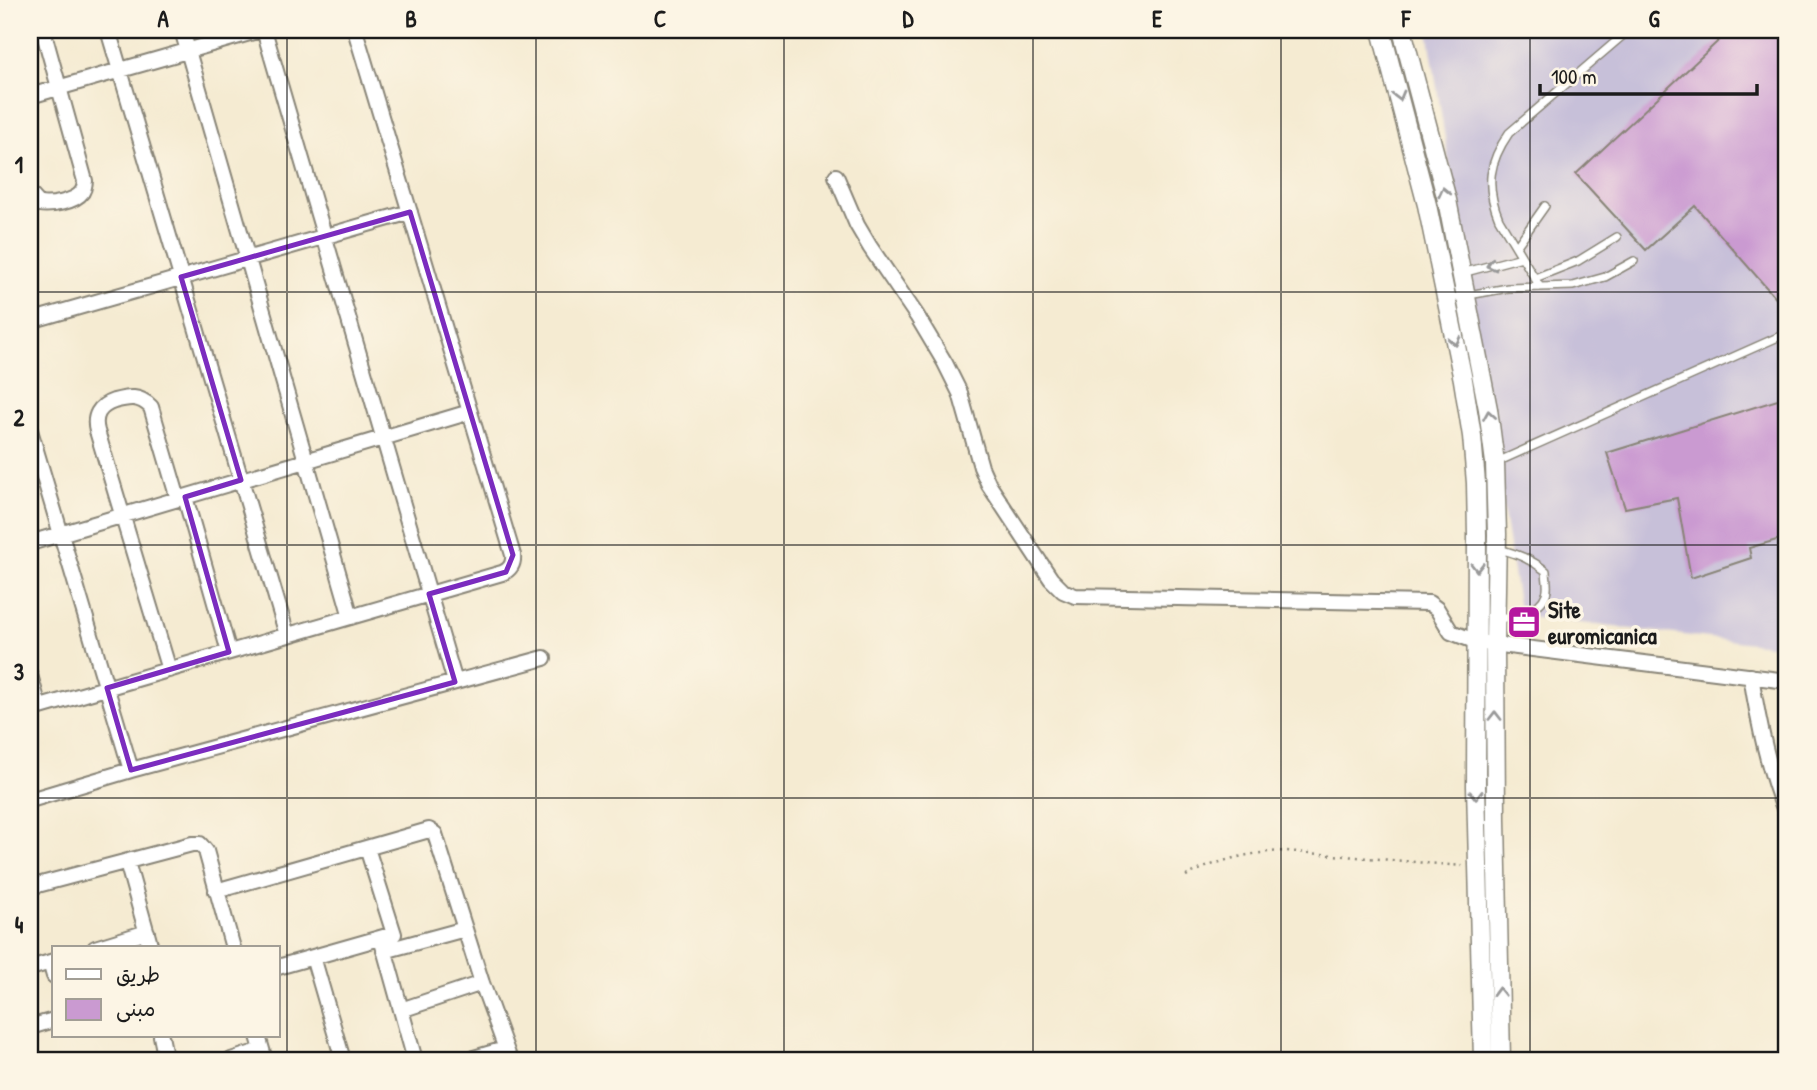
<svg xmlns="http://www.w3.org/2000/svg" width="1817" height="1090" font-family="'Patrick Hand','Playpen Sans Arabic',sans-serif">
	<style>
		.industrial { fill: #c7c0d9 }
		.building { fill: #ca9ad1 }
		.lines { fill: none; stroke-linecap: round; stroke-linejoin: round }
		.service-casing { stroke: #888477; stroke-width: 10 }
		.minor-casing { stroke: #888477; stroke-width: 18 }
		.tertiary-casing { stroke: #888477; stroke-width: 21 }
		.path { stroke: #888477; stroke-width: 2.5; stroke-dasharray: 2 5; stroke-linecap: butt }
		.service { stroke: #fff; stroke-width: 7 }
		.minor { stroke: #fff; stroke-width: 14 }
		.tertiary { stroke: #fff; stroke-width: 18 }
		.oneway { stroke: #999 }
		.marked { fill: none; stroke: #7b2cbf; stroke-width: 5; stroke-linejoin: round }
		.grid { fill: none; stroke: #1c1c1c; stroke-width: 2; stroke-opacity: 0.55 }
		.labels { text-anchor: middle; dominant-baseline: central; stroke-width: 7; stroke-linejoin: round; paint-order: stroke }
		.poi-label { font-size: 23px; font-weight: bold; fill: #1c1c1c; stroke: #fcf5e5; text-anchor: start }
		.neatline { fill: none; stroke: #1c1c1c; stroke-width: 2.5 }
		.grid-label { font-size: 23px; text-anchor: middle; font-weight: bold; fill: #1c1c1c }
	</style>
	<rect width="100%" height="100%" fill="#fcf5e5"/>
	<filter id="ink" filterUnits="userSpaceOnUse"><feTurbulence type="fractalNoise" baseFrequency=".0143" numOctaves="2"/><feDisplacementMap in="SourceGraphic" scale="14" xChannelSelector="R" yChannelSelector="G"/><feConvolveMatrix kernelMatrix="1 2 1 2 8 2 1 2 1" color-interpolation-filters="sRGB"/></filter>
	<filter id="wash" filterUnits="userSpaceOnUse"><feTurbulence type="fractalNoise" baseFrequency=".00686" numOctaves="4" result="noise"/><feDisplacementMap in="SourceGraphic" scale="28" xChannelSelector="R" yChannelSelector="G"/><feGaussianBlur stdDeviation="1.57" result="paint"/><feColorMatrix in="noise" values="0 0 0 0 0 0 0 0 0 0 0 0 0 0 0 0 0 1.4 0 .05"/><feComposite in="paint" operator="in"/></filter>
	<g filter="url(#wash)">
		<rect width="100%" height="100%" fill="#f5ebd2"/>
		<path class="industrial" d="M1428 30H1787V647L1520 616Z"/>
		<g id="blocks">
			<path class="building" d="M1730 30H1787V311L1695 206 1646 250 1576 174Z
				M1787 397V537L1749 548 1751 558 1691 578 1677 498 1625 508 1607 453Z"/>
		</g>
	</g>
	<g filter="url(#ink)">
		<use href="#blocks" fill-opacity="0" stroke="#888477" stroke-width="2"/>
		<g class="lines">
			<g class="service-casing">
				<path id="service" d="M1516 247 1545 206
					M1462 273 1522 257
					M1535 278 1578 261 1617 237
					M1540 287 1499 219C1485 185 1489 162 1509 133L1628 31
					M1446 299 1508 288 1573 286 1605 277 1634 261
					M1497 462 1787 333
					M1496 620C1511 617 1540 612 1546 594 1549 588 1546 578 1546 571 1531 559 1517 554 1499 549"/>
			</g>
			<g class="minor-casing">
				<path id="minor" d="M108 30 287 635
					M182 30 351 617
					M264 30 455 682
					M30 96 260 30
					M836 176 857 225 870 247 917 316 945 363 960 393 981 467 989 485 1051 579 1063 591 1075 596 1429 603 1437 609 1451 632 1477 642 1787 681
					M30 194 39 204C50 206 75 202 82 192 85 187 84 186 85 181L43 30
					M30 321 410 212
					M30 430 131 770
					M185 497 229 652
					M30 543 470 412
					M169 670 97 431C93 416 99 406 114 401 129 397 139 395 151 407L178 499
					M30 675 39 707
					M1751 676C1759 725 1768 770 1787 816
					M30 710 502 573C510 570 514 564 513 555L355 30
					M30 800 131 770 544 658
					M127 862 151 948
					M30 887 192 844H200L206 851 233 948
					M216 891 429 830 435 834 482 983 510 1060
					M381 938 415 1060
					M95 948 147 932
					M384 951 465 929
					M313 957 343 1060
					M50 962 54 976
					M278 967 394 934 367 848
					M30 968 54 961
					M401 1010 482 983
					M30 1027 54 1020
					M161 1036 166 1060
					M258 1036 265 1060
					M30 1047 33 1060
					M231 1060 262 1050
					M467 1060 505 1049"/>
			</g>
			<g class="tertiary-casing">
				<path id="tertiary" d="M1381 30 1427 205 1463 380 1472 436 1476 483 1477 535 1476 786 1483 1060
					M1402 30 1447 200 1488 409 1495 463 1497 534 1495 644 1496 820 1501 1060"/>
			</g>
			<path class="path" d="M1186 876C1218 860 1250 852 1286 851L1462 866"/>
			<use href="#service" class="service"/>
			<use href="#minor" class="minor"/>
			<use href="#tertiary" class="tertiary"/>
		</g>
		<defs><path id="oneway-chevron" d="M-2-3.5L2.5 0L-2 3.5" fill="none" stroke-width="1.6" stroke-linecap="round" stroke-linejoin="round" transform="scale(1.75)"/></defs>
		<g class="oneway">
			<use href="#oneway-chevron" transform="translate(1399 96) rotate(75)"/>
			<use href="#oneway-chevron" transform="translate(1444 192) rotate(-103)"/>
			<use href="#oneway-chevron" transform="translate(1491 265) rotate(165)"/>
			<use href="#oneway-chevron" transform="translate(1455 341) rotate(78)"/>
			<use href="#oneway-chevron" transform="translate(1489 415) rotate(-99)"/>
			<use href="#oneway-chevron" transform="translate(1477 567) rotate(90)"/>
			<use href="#oneway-chevron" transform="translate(1495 716) rotate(-90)"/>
			<use href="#oneway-chevron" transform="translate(1476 795) rotate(89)"/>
			<use href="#oneway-chevron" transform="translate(1499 992) rotate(-91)"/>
		</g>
	</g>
	<path class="marked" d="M410 212 513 555 506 572 429 594 455 682 131 770 107 688 229 652 185 497 241 480 181 277Z"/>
	<path class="grid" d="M287 30V1060M536 30V1060M784 30V1060M1033 30V1060M1281 30V1060M1530 30V1060M30 292H1787M30 545H1787M30 798H1787"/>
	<defs>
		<g id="office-square" transform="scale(1.75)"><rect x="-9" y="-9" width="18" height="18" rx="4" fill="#b5179e" stroke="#fcf5e5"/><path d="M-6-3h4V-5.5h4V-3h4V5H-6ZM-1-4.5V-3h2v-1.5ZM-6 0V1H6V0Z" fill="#fff"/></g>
	</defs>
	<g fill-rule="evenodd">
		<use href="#office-square" x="1524" y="622"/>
	</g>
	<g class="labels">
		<g class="poi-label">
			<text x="1548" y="609">Site<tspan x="1548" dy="26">euromicanica</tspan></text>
		</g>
	</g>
	<rect width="1817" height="1090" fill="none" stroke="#fcf5e5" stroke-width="77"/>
	<rect x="52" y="946" width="228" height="91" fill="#fcf5e5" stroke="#a29e95" stroke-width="2"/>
	<rect x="66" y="969" width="35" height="10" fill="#ffffff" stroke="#a29e95" stroke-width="2"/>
	<text x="116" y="982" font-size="21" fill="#1c1c1c">طريق</text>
	<rect x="66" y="999" width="35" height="21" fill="#ca9ad1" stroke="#a29e95" stroke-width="2"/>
	<text x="116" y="1016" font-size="21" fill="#1c1c1c">مبنى</text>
	<path d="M1540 84v10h217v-10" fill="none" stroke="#1c1c1c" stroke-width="3.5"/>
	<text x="1551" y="84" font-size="21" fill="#1c1c1c" stroke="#fcf5e5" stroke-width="5" paint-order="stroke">100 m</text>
	<rect x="38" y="38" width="1740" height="1014" class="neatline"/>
	<g class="grid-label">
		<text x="163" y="27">A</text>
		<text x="411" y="27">B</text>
		<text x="660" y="27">C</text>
		<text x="908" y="27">D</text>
		<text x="1157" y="27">E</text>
		<text x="1406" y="27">F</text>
		<text x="1654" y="27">G</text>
		<text x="19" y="173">1</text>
		<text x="19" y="426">2</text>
		<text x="19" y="680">3</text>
		<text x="19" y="933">4</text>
	</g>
</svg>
